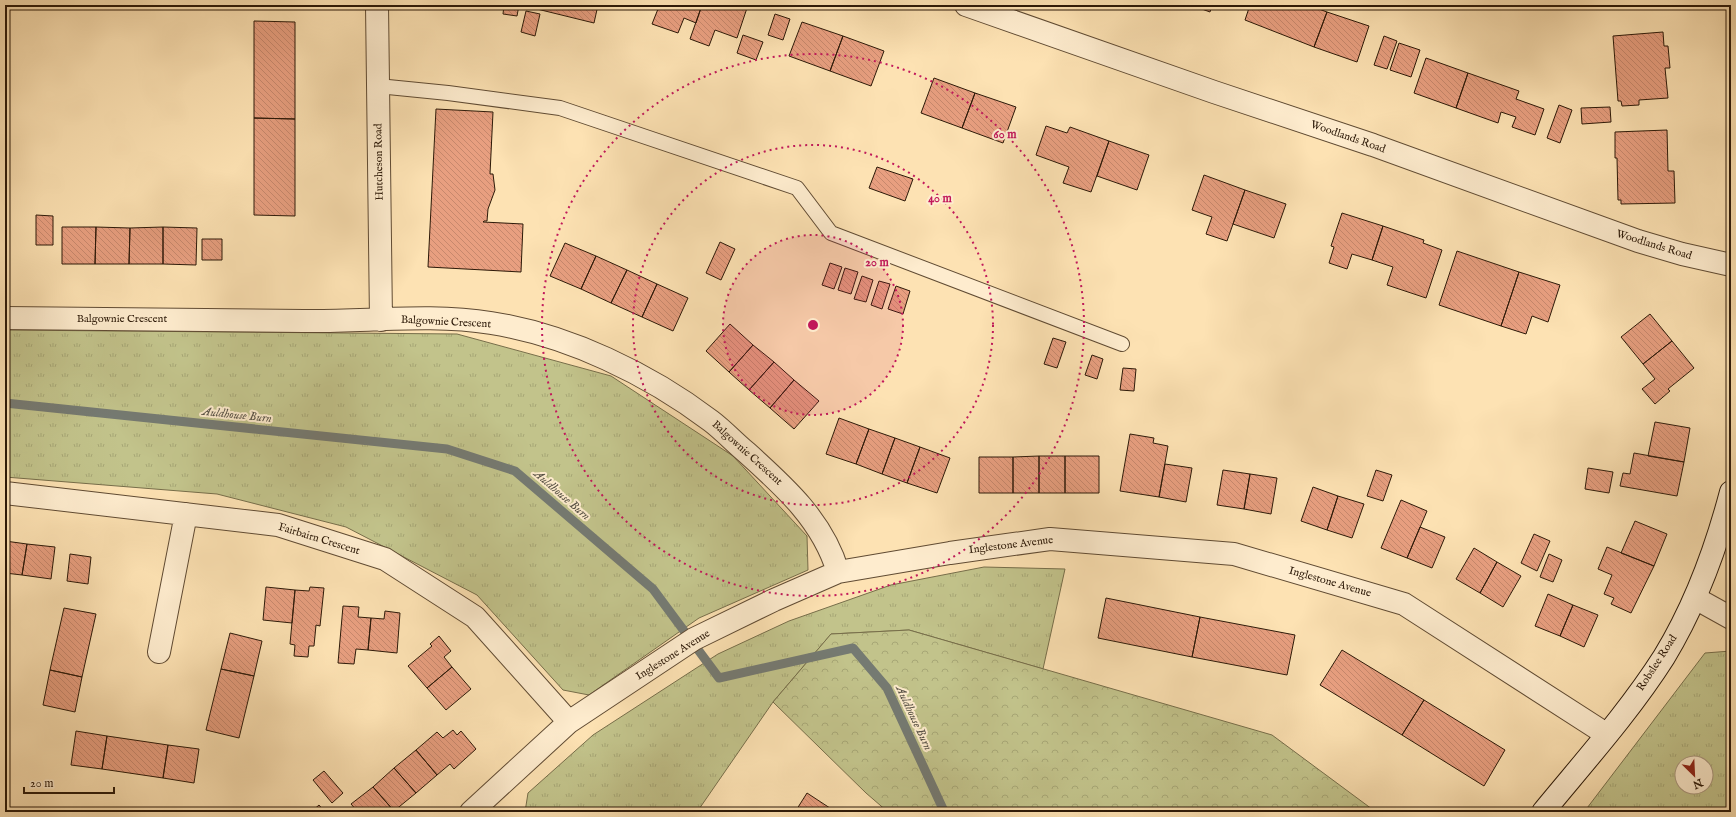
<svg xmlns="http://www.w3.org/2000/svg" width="1736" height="817" font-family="'IM FELL English',serif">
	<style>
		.grass { fill: url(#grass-tufts); stroke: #776e4a; fill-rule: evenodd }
		.forest { fill: url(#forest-crowns); stroke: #776e4a }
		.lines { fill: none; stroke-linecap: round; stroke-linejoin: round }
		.stream { stroke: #757a72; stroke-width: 9 }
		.building { fill: url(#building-back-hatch); stroke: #2c1908 }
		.lane-casing { stroke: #604b33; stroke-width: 16 }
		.street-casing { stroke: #604b33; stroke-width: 24 }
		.secondary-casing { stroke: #2c1908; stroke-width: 24 }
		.lane { stroke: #feecce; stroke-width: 14 }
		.street { stroke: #feecce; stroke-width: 22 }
		.secondary { stroke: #feecce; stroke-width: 22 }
		.ring { fill: none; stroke: #c2185b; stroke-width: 2; stroke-dasharray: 2 4 }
		.labels { text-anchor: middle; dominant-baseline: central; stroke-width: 4; stroke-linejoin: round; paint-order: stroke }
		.street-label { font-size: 11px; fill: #2c1908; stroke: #feecce }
		.water-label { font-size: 12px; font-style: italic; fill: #575146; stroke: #feecce }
		.centre { fill: #c2185b; stroke: #feecce; stroke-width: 2 }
		.ring-label { font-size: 12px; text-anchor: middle; font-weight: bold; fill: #c2185b; stroke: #feecce; stroke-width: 4; stroke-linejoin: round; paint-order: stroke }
	</style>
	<defs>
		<pattern id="grass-tufts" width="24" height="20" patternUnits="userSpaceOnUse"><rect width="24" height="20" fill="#c2c38b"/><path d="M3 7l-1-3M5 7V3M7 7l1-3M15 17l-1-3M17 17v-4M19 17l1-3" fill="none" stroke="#a7a776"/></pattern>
		<pattern id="forest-crowns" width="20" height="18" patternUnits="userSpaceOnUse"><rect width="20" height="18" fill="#c2c38b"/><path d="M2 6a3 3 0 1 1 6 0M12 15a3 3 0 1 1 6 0" fill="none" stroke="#a7a776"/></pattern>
		<pattern id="building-back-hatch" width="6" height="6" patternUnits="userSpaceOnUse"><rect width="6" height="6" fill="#e89f80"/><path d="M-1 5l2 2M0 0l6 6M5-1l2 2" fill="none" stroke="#c7886d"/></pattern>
	</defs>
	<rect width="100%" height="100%" fill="#fde2b3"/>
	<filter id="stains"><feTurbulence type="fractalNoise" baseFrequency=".005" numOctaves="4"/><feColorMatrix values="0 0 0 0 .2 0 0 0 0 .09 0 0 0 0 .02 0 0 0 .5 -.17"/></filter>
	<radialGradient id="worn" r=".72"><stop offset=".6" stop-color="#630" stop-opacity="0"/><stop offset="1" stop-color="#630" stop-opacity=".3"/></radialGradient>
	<path class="grass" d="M5 330 457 334 611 376 733 456 807 536 808 570 699 618 589 695 563 690 477 595 346 527 217 494 5 477Z
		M984 567 1065 569 1043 669 909 630 831 634 773 702 697 812H525L528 793 593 735 718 654 789 621 891 585Z
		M1731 651V812H1584L1705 653ZM1682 763H1706V787H1682Z"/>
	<path class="forest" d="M909 630 1272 735 1376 812H888L866 793 773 702 831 634Z"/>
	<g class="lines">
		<path class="stream" d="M5 403 447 449 515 471 653 589 719 678 853 648 887 688 943 809 946 812"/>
	</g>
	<path class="building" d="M504 5H519L517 16 503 14Z
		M538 5H598L594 23 537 9Z
		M646 5H702L696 23 684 18 678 33 652 24 658 9Z
		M702 5H748L737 38 715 30 709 46 690 39Z
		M1191 5H1212L1210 12Z
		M1250 5H1308L1327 12 1314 47 1245 20Z
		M1611 5H1663L1611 9Z
		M526 11 540 14 535 36 521 32Z
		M1327 12 1369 26 1357 62 1314 47Z
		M775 14 790 19 783 40 768 35Z
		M254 21 295 22V119L254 118Z
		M802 22 843 36 830 71 789 56Z
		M1663 32 1664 46H1668L1670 68H1665L1668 98 1639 100V105L1622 106 1621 101H1618L1613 36Z
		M743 35 763 42 756 60 737 53Z
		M843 36 884 51 871 86 830 71Z
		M1384 36 1397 41 1387 69 1374 65Z
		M1399 43 1420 50 1411 77 1390 70Z
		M1426 58 1468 73 1456 108 1414 93Z
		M1468 73 1519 91 1516 99 1544 109 1535 135 1512 127 1516 117 1501 112 1498 123 1456 108Z
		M934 78 975 93 962 128 921 113Z
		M975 93 1016 107 1003 143 962 128Z
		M1559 105 1572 110 1560 143 1547 138Z
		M1610 107 1611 122 1582 124 1581 108Z
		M436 109 493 112 490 174H493L495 190 488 209 487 221H484L483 222 523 224 521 272 428 267Z
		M254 118 295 119V216L254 215Z
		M1046 126 1067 133 1070 127 1109 141 1091 192 1063 183 1069 167 1036 155Z
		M1667 130 1668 171H1674L1675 203 1621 204V200H1618L1617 158H1615V132Z
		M1109 141 1149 155 1137 190 1097 176Z
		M877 167 913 179 905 201 869 188Z
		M1204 175 1245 190 1227 241 1206 234 1212 217 1192 210Z
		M1245 190 1286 204 1274 238 1233 224Z
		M1342 213 1383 226 1372 260 1352 254 1347 269 1329 263 1334 247 1331 246Z
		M36 215 53 216V245H36Z
		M1383 226 1424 240 1423 243 1442 250 1426 298 1387 285 1393 267 1372 260Z
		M62 227H96L95 264H62Z
		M96 227 130 228 129 264H95Z
		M163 227 197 228 196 265 163 264Z
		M163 227V264H129L130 228Z
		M202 239H222V260H202Z
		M720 242 735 249 721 280 706 273Z
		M565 243 596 256 581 289 550 276Z
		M1457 251 1519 272 1501 326 1439 305Z
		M596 256 627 270 611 303 581 289Z
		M830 263 842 267 834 289 822 285Z
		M845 268 858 272 851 294 838 290Z
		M627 270 657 284 642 317 611 303Z
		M1519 272 1560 285 1548 322 1532 316 1526 334 1501 326Z
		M862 276 873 280 866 302 854 299Z
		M879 281 890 284 882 309 871 305Z
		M657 284 688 298 673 331 642 317Z
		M896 286 910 291 903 314 888 309Z
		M1650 314 1672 341 1643 364 1621 337Z
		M730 324 753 345 729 372 706 351Z
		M1053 338 1066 342 1057 368 1044 364Z
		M1672 341 1694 368 1668 389 1670 391 1655 404 1642 389 1655 379 1643 364Z
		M753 345 774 362 749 390 729 372Z
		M1092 355 1103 359 1097 379 1085 375Z
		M774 362 794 380 770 408 749 390Z
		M1123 368 1136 369 1134 391 1120 390Z
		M794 380 819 401 794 429 770 408Z
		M839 418 869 429 856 464 826 454Z
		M1655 422 1690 428 1684 462 1648 456Z
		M869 429 895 438 882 474 856 464Z
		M1130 434 1154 438 1153 443 1168 446 1159 497 1120 491Z
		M895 438 920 447 907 483 882 474Z
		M920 447 950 458 937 493 907 483Z
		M1634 453 1684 462 1677 496 1620 486 1623 473 1630 474Z
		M1039 456V493H1013V457Z
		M1039 456H1065V493H1039Z
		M1065 456H1099V493H1065Z
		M979 457H1013V493H979Z
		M1165 464 1192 468 1186 502 1159 497Z
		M1588 468 1613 472 1609 493 1585 489Z
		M1223 470 1250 474 1244 509 1217 505Z
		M1376 470 1392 475 1383 501 1367 496Z
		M1250 474 1277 478 1271 514 1244 509Z
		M1313 487 1338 496 1327 530 1301 521Z
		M1338 496 1364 504 1352 538 1327 530Z
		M1401 500 1427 511 1407 558 1381 548Z
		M1635 521 1667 534 1654 566 1621 553Z
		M1420 527 1445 537 1432 568 1407 558Z
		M1534 534 1550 541 1537 571 1521 563Z
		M5 541 27 544 22 575 5 573Z
		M27 544 55 547 51 579 22 575Z
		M1607 547 1654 566 1631 613 1611 604 1614 598 1604 594 1612 575 1598 569Z
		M1474 548 1497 562 1480 593 1456 579Z
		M70 554 91 557 88 584 67 581Z
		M1549 554 1562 560 1553 582 1540 577Z
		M1497 562 1521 576 1503 607 1480 593Z
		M266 587 295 590 292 623 263 620Z
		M310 587 324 588 320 626 316 625 314 646H309L308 657 294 656 295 645 290 644 295 590 309 591Z
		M1548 594 1573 605 1560 636 1535 626Z
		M1106 598 1200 617 1192 657 1098 638Z
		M1573 605 1598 615 1584 647 1560 636Z
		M343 606 359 607 358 617 371 618 368 650 356 649 354 664 338 663Z
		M64 608 96 614 82 677 50 670Z
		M385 611 400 613 397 653 368 650 371 618 384 619Z
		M1200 617 1295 635 1287 675 1192 657Z
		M230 633 262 641 254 676 221 669Z
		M439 636 451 651 444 657 452 667 427 688 408 666 432 646 430 644Z
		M1342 650 1424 700 1402 735 1320 685Z
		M452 667 471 689 446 710 427 688Z
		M221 669 254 676 239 738 206 730Z
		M50 670 82 677 75 712 43 705Z
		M1424 700 1505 750 1484 786 1402 735Z
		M453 730 457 735 461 731 476 749 454 769 450 764 437 775 416 750 437 732 443 738Z
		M76 731 107 736 102 769 71 765Z
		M107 736 168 745 163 778 102 769Z
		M168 745 199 749 194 783 163 778Z
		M416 750 437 775 416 793 394 768Z
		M394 768 416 793 394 811 373 787Z
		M324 771 343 793 332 803 313 780Z
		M373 787 394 811 393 812H358L351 804Z
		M807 793 836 812H795Z
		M319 805 325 812H311Z"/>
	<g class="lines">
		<g class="lane-casing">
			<path id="lane" d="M378 86 448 93 560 108 797 188 831 233 1122 344"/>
		</g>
		<g class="street-casing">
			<path id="street" d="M377 5 381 320
				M966 5 1214 92 1373 145 1638 241 1682 254 1731 265
				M5 318C105 319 204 320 304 321 366 322 430 313 491 323 568 335 649 374 711 421 723 430 734 442 746 452 785 487 823 521 838 572
				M5 493 278 525 385 559 475 617 569 722
				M1695 598 1731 618
				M159 652 186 514
				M471 812 569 722 694 639 774 600 838 572 950 553 1050 539 1234 554 1404 604 1606 734"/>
		</g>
		<g class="secondary-casing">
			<path id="secondary" d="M1543 812C1584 762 1629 712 1664 657 1695 606 1716 549 1731 492"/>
		</g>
		<use href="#lane" class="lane"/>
		<use href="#street" class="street"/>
		<use href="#secondary" class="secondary"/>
	</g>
	<circle cx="813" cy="325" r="90" fill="#c2185b" fill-opacity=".12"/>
	<g class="ring">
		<circle cx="813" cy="325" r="90"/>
		<circle cx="813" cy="325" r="180"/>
		<circle cx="813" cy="325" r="271"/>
	</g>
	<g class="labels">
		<g class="street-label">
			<text transform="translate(1348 137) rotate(19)">Woodlands Road</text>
			<text transform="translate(379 162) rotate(-91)">Hutcheson Road</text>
			<text transform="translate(1654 245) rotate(17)">Woodlands Road</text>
			<text x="122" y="319">Balgownie Crescent</text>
			<text transform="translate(446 322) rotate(3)">Balgownie Crescent</text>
			<text transform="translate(747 453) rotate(42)">Balgownie Crescent</text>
			<text transform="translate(319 539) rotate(17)">Fairbairn Crescent</text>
			<text transform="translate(1011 545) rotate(-7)">Inglestone Avenue</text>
			<text transform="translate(1330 582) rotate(16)">Inglestone Avenue</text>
			<text transform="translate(673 655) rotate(-32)">Inglestone Avenue</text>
			<text transform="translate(1657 663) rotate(-57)">Robslee Road</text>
		</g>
		<g class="water-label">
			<text transform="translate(237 415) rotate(6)">Auldhouse Burn</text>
			<text transform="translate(562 495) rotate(41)">Auldhouse Burn</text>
			<text transform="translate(914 718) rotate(65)">Auldhouse Burn</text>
		</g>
	</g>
	<circle cx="813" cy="325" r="6" class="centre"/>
	<g class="ring-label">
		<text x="1005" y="138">60 m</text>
		<text x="940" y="202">40 m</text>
		<text x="877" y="266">20 m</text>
	</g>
	<rect width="1736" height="817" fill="none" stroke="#fde2b3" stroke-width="20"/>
	<rect x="6" y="6" width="1724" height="805" fill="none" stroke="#2c1908" stroke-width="2"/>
	<rect x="10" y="10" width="1716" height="797" fill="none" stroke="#2c1908"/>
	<g transform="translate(1694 775) rotate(156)"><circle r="19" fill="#feecce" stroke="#aa987f"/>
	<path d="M0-3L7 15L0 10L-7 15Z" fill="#8f2418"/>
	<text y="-6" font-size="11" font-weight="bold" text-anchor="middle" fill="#2c1908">N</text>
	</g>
	<path d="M24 787v6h90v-6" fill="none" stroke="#2c1908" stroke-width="2"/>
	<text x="30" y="787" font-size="12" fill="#2c1908" stroke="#feecce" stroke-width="3" paint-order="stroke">20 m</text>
	<rect width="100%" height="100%" filter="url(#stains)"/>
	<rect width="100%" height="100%" fill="url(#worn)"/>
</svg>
